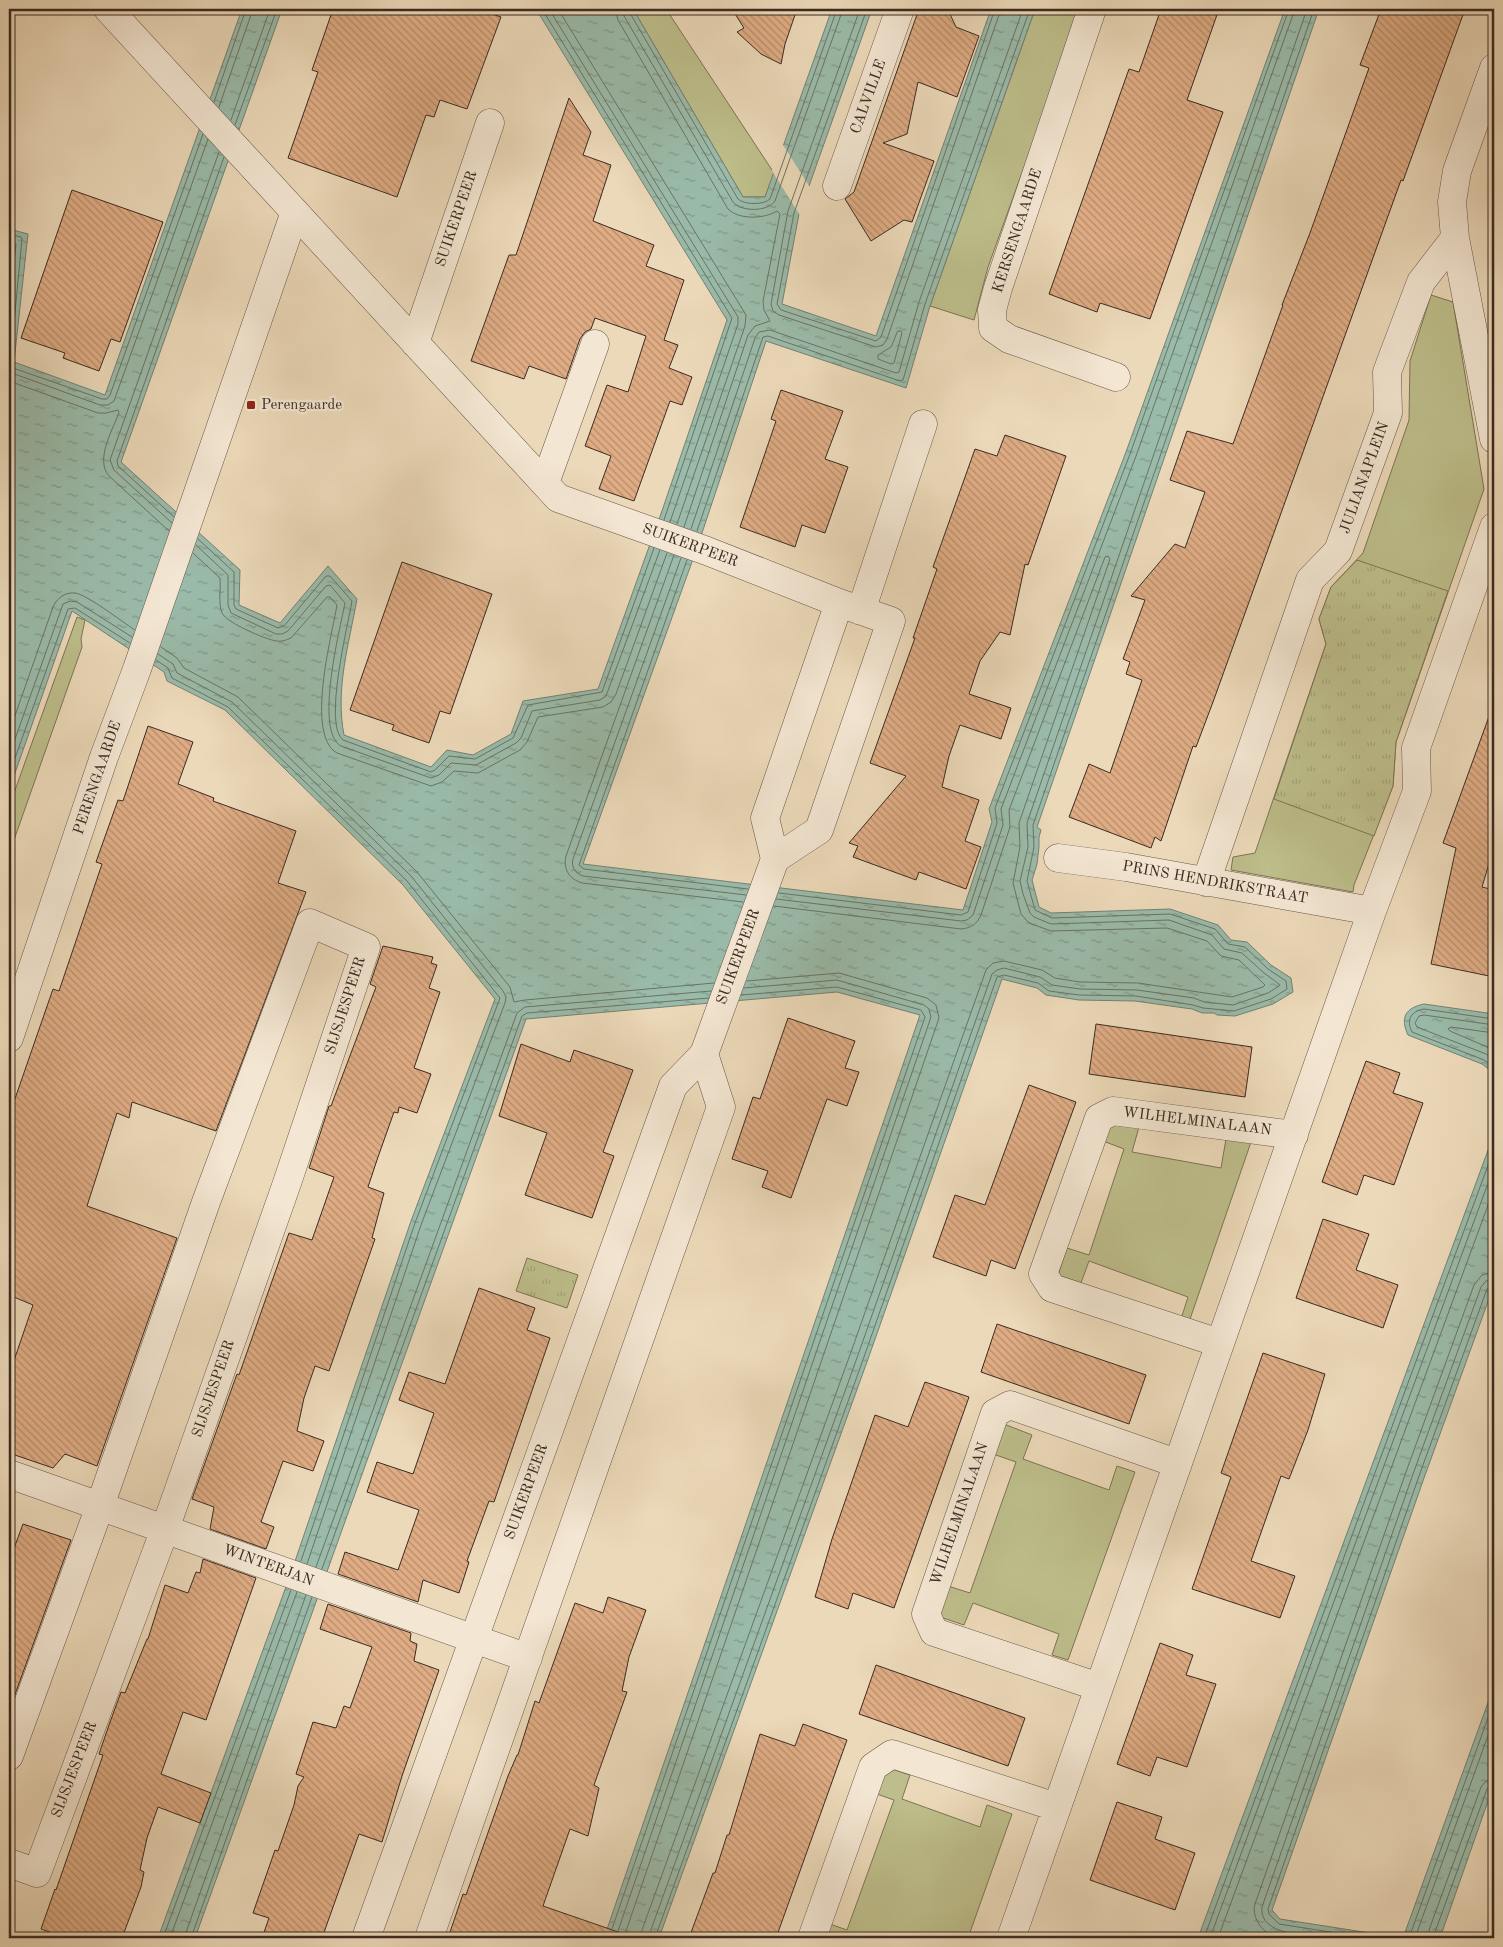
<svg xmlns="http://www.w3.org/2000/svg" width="1503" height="1947" font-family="'Old Standard TT',serif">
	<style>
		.grass { fill: #bdbe8b; stroke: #7c7456 }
		.park { fill: url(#park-tufts); stroke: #7c7456 }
		.water { fill: url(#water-ripples); stroke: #748174 }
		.pier { fill: #ecd9b9 }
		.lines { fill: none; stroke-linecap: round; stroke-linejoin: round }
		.shore { stroke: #6a7366; stroke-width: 1 }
		.building { fill: url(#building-back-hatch); stroke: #3b2b22 }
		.street-casing { stroke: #675648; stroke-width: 29 }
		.street { stroke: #f3e6d2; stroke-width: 28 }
		.poi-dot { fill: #8f2418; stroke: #f3e6d2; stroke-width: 2 }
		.labels { text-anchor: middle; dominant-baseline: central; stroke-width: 5; stroke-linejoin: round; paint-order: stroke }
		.street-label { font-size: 15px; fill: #3b2b22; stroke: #f3e6d2 }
		.poi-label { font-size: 15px; fill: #3b2b22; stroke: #f3e6d2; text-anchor: start }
	</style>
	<defs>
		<pattern id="park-tufts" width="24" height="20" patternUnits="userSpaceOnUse" patternTransform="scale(1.25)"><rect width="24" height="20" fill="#bdbe8b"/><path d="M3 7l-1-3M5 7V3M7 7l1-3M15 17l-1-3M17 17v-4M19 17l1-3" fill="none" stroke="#a3a378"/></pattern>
		<pattern id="water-ripples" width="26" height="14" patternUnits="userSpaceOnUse" patternTransform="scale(1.25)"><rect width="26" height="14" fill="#9abbaa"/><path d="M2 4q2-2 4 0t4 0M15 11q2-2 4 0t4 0" fill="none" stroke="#7f988a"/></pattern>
		<pattern id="building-back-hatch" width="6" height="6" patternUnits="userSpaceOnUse" patternTransform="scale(1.25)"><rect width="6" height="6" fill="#dfac84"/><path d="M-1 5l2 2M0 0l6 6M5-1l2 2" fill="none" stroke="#b68c6c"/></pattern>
	</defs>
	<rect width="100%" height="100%" fill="#ecd9b9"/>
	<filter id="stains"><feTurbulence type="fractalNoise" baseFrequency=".004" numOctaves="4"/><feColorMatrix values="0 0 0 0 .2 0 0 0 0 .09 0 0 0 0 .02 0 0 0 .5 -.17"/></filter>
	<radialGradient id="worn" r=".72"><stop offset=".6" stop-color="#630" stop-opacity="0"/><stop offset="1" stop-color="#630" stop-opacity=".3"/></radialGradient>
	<path class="grass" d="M633 9H666L774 173 765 197H743Z
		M1035 9H1081L988 267 974 320 930 306Z
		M1431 295 1453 302 1484 489 1396 742 1393 786 1354 885 1353 892 1231 870 1233 857 1255 853 1326 644 1319 619 1331 587 1363 553 1409 420 1410 361Z
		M77 617 85 620 81 639 82 647 9 854V807Z
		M1109 1123 1139 1127 1132 1152 1221 1168 1226 1139 1251 1142 1189 1322 1181 1319 1188 1297 1089 1261 1081 1283 1058 1275 1067 1248 1089 1255 1124 1149 1103 1141Z
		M1004 1424 1032 1435 1023 1459 1109 1490 1117 1466 1135 1472 1068 1660 1052 1655 1059 1634 973 1603 964 1625 937 1616 948 1586 970 1593 1016 1462 993 1454Z
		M883 1766 910 1775 902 1799 980 1827 987 1805 1012 1814 968 1938H819L824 1922 847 1930 894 1800 874 1793Z"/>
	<path class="park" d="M1357 560 1448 591 1396 742 1393 786 1374 836 1274 799 1326 644 1319 619 1331 587Z
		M527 1258 578 1275 567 1308 516 1291Z"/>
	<path class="water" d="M242 9H282L121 462 240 570 239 605 280 623 328 566 357 599C349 644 335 689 344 735L431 767 447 750 473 755 511 734 523 701 598 689 663 508 727 320 536 9H633L743 197H765L832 9H872L799 214 782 304 876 336 991 9H1035L930 306 906 388 766 341 697 548 583 864 963 910 992 822 989 809 1126 452 1285 9H1319L1037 827 1041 830 1039 837V847L1037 864 1032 880 1039 907 1051 913 1170 909 1218 925 1231 940 1247 942 1271 965 1291 978 1293 992 1273 1004 1235 1016 1217 1015 1214 1013H1202L1192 1009 1135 1001 1079 1000 1046 995 1037 988 1002 979 868 1359 659 1938H604L920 1015 837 992 526 1019 195 1938H158L291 1573 411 1221 495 999 403 885 225 710 167 681 164 672 72 611 9 790V229L28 234 14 362 105 395Z
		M1424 1004 1494 1014V1073L1482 1064 1408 1035C1400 1018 1405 1008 1424 1004Z
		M1494 1134V1285L1424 1478 1272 1910 1280 1919 1402 1938H1198Z
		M1494 1686V1784L1440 1938H1403Z"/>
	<path class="pier" d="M782 143 811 189 801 217 772 171Z"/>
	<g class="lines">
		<path class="shore" d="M542 9 732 318 664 520
			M549 9 738 317V324L670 522
			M558 9 746 315 745 326 677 524
			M615 9 618 20 728 209C739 220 764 219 777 211L780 214 763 301 764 310 770 321 755 326 748 335 684 527
			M622 9 624 16 733 202C741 212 768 212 775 201L843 9
			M629 9 630 13 738 199C744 205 764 205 770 199L837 9
			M860 9 788 211 771 304 773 311 779 315 876 347 883 345 887 339 1001 9
			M867 9 794 213 777 304 781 310 876 341 881 337 995 9
			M214 102 246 9
			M219 107 253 9
			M231 120 270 9
			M235 125 277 9
			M9 234 21 237 22 239 10 365 13 368 102 399H107L110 395 203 134
			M9 241 16 244 9 307
			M898 331H901L902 333 894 363 891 364 878 359V355L891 347Z
			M9 372 100 405H108L114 401 208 139
			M9 381 98 413H106L118 410 119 413C112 431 95 460 109 476L169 531
			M174 517 118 466 117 461 224 157
			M172 523 114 470 110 460 219 152
			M691 529 755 338 759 332 770 330 896 373 899 372 919 302 1023 9
			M697 531 763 337 768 336 900 381 903 380 925 304 1030 9
			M198 539 234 572V605L236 609 278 628 284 626 326 576H330L352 601C348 625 323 725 343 740L431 772 435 770 449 756 475 759 513 738 528 705 602 692 654 548
			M196 545 228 575V605L231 613 276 634H282L288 631 326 586 330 585 345 603C340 629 314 731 341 746L431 778 439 775 451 763 476 765 516 743 521 738 532 711 600 700 606 696 660 550
			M193 553 220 578C221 589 218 603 222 613 227 623 265 639 276 641 282 642 286 640 291 638L327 597H330L337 605C332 635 305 735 337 753L431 786 442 782 454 771 478 773 520 750 527 742 538 717 603 707 611 702 616 694 667 553
			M674 555 566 856C563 869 569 879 582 883L743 902
			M681 558 573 859C571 867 575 873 583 876L746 895
			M687 560 579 865 584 869 748 889
			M161 647 177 658 184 668 238 697 417 872 510 987 514 1002 525 1000 714 983
			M158 654 173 664 177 673 232 702 411 876 503 991 506 997 505 1003 421 1225 307 1564
			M156 660 168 668 172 678 228 707 407 881 500 998 415 1223 301 1561
			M9 733 53 607C57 598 65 592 75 593 88 595 122 622 135 630
			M9 756 63 604 70 601 77 602 132 637
			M9 775 68 609 75 608 130 643
			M779 893 961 915 968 912 997 823 995 808 1130 454 1289 9
			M776 899 961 921 967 920 973 915 1003 825 1001 809 1136 456 1295 9
			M1494 1019 1424 1009C1411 1011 1406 1020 1412 1032L1484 1060 1494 1067
			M1494 1025 1424 1015 1419 1016 1415 1023 1417 1027 1486 1054 1494 1059
			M1494 1033 1451 1027 1448 1029 1450 1031 1494 1050
			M316 1567 517 1013 525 1007 711 991
			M322 1569 522 1016 527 1013 709 998
			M612 1929 925 1017 921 1010 837 987 741 995
			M618 1931 931 1017 929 1009 924 1005 837 980 744 988
			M625 1934 939 1018 936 1005 927 998 839 973 747 981
			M163 1938 291 1590
			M170 1938 297 1592
			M184 1938 306 1595
			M191 1938 312 1597
			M641 1938 642 1930 851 1352 986 970 993 963 1004 961 1042 970 1055 978 1080 982 1138 983 1232 997 1263 987 1265 985 1239 960 1221 956 1207 941 1167 928 1051 931 1029 923 1021 914 1013 883 1020 847 1019 823 1110 559 1108 556 1105 557 1009 810 1010 827 981 915C977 924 971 928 961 929L774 906
			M648 1938 858 1355 992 974 997 970 1004 968 1040 977 1052 985 1080 989 1137 990 1194 998 1204 1002 1233 1005 1268 993 1279 986V984L1264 973 1242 953 1224 949 1212 935 1169 920 1051 924 1034 917 1030 913 1023 894 1020 881 1028 847 1027 823 1307 9
			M655 1938 864 1357 997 977 1004 975 1038 983 1049 991 1079 995 1136 996 1193 1005 1203 1008 1234 1011 1271 999 1287 989 1286 981 1268 969 1245 947 1228 944 1215 929 1170 914 1052 918 1035 910 1027 881 1034 847 1033 825 1314 9
			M1204 1938 1494 1149
			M1210 1938 1494 1167
			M1218 1938 1494 1189
			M1279 1938C1264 1935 1251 1919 1255 1904L1406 1472 1474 1285 1482 1275 1494 1272
			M1328 1938C1309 1935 1258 1936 1262 1907L1413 1474 1481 1287 1486 1281 1494 1279
			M1369 1938 1279 1924 1269 1914 1268 1909 1419 1476 1487 1289 1490 1286H1494
			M1409 1938 1494 1701
			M1415 1938 1494 1719
			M1429 1938V1930L1481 1787 1486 1781 1494 1779
			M1435 1938V1932L1487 1789 1490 1786 1494 1785"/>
	</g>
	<path class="building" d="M333 9H478L501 17 467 109 440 100 434 117 426 115 397 197 288 158 318 72 312 70Z
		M732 9H797L785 44 781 64 761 54 737 32 744 28Z
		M919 9H939L949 12 956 27 979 36 957 97 918 82 907 134 883 143 934 161 912 222 904 220 871 241 845 199 854 192Z
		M1161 9H1219L1187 100 1223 112 1150 319 1100 303 1097 312 1049 294 1129 69 1139 72Z
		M1381 9H1465L1403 181 1401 180 1213 702 1196 747 1193 746 1161 841 1155 837 1151 848 1069 817 1089 764 1110 773 1142 680 1126 674 1130 662 1123 659 1145 600 1131 596 1175 544 1185 548 1205 492 1170 480 1187 431 1233 444 1283 305H1282L1310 233 1369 68 1360 65Z
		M569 98 591 132 583 155 611 165 593 221 654 245 646 266 684 280 664 340 678 345 669 368 692 377 682 405 670 401 634 501 599 489 611 456 585 446 607 385 628 392 646 336 595 318 591 329 585 332 580 339 566 379 529 366 524 379 471 361 509 255H516Z
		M72 190 163 222 120 342 111 339 99 371 63 358 65 353 21 338Z
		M781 390 843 411 825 459 848 467 825 533 802 525 795 547 740 527 776 421 771 419Z
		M1005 435 1066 456 1028 565 1025 564 1010 635 1000 632 980 661 969 694 1011 708 1001 739 960 725 949 756 942 787 979 800 965 841 981 847 966 889 919 872 916 880 853 857 858 846 849 843 906 776 870 763 915 638H913L937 569 933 567 975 449 997 456Z
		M402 562 492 594 450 714 440 711 429 743 392 730 394 725 350 710Z
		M1491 711 1494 712V847L1482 887 1494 890V900L1488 929 1494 930V977L1431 964 1456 848 1443 843Z
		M148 726 193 742 178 784 214 798 213 801 296 831 278 883 306 892 216 1131 132 1102 129 1118 117 1113 87 1206 177 1238 97 1466 65 1454 53 1468 9 1453V1375L33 1305 9 1295V1116L53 989 59 991 102 864 96 862 118 800 123 801Z
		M383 946 433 957 431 963 437 965 429 988 440 992 414 1068 431 1074 417 1113 399 1107 398 1113 394 1112 378 1157 368 1187 384 1193 372 1238 375 1239 329 1371 315 1366 304 1398 297 1431 324 1441 313 1471 283 1461 261 1522 274 1527 266 1549 210 1529 214 1507 192 1499 237 1374 239 1375 289 1233 312 1240 334 1177 309 1168 329 1106H331L376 987 370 984Z
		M788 1018 855 1041 845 1068 859 1072 847 1106 827 1099 791 1198 762 1187 768 1171 732 1159 753 1097 760 1099Z
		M1096 1024 1252 1047 1245 1097 1089 1074Z
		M521 1044 570 1062 574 1050 633 1070 603 1152 614 1156 592 1218 525 1195 547 1133 499 1116Z
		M1366 1061 1400 1073 1393 1093 1423 1103 1394 1185 1364 1175 1357 1195 1322 1182Z
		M1029 1085 1076 1102 1015 1269 991 1260 986 1276 933 1257 955 1195 985 1205Z
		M1323 1219 1369 1234 1356 1270 1398 1285 1383 1328 1296 1298Z
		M479 1288 535 1308 527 1330 550 1338 494 1502 489 1501 467 1561 469 1562 459 1593 423 1580 418 1602 338 1574 345 1552 398 1570 419 1510 367 1492 377 1462 413 1474 434 1413 399 1400 409 1372 445 1384Z
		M997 1324 1146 1375 1129 1424 981 1372Z
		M1263 1353 1325 1374 1308 1430 1289 1479 1281 1476 1251 1561 1295 1576 1280 1618 1192 1589 1231 1477 1221 1473Z
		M925 1382 969 1397 894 1608 853 1593 848 1609 815 1597 832 1539 875 1415 908 1427Z
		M23 1524 71 1540 9 1711V1569L13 1551Z
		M203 1559 256 1578 206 1720 183 1712 161 1774 211 1793 200 1823 158 1807 147 1838 140 1870 144 1872 141 1887 122 1938H66L41 1929 55 1889 56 1890 103 1755 99 1754 109 1725 121 1692 125 1693 147 1639H148L165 1585 188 1593 196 1572 200 1573Z
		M608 1597 646 1610 629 1657 622 1691 627 1692 594 1785 599 1788 588 1836 570 1829 543 1906 624 1934 623 1938H448L463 1894 466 1895 508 1776 517 1755H518L535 1701 539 1703 575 1603 603 1613Z
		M328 1604 411 1633 410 1641 417 1644 414 1661 439 1670 402 1776 382 1842 359 1834 322 1938H262L269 1918 253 1913 275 1850 278 1851 294 1805 298 1786 304 1777 296 1774 313 1722 336 1728 344 1706 350 1708 372 1647 320 1629Z
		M1160 1643 1193 1655 1186 1675 1216 1684 1187 1767 1157 1757 1150 1776 1117 1764Z
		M876 1665 1025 1718 1008 1766 859 1714Z
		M803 1724 847 1740 776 1938H689L713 1873H715L727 1835H729L760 1734 795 1746Z
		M1117 1802 1162 1817 1155 1839 1195 1853 1175 1910 1090 1880Z"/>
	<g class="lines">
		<g class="street-casing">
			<path id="street" d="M108 9 558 498 707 551 839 603
				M1092 9 998 288 992 310 993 328 1009 339 1116 377
				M1494 68 1457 171 1452 202 1455 238 1494 439
				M837 186 900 9
				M415 343 490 123
				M545 483 595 344
				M839 603 891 621 819 830 775 859 765 818Z
				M861 611 923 424
				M1058 858 1126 867 1372 911
				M1206 882 1310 580 1338 551 1388 413 1387 372 1421 282 1455 238
				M9 1038 104 757 137 669 295 212
				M704 1054 775 859
				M1219 1343 1052 1288 1043 1274 1099 1118 1113 1111 1294 1135
				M9 1474 528 1658
				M1099 1687 934 1632 926 1614 995 1413 1010 1405 1176 1463
				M9 1756 100 1506 206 1202 310 923 366 947 287 1183 165 1529 37 1873 9 1863
				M366 1938 673 1086 704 1054 721 1107 429 1938
				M812 1938 873 1767 892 1754 1056 1807
				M1011 1938 1372 911 1417 791 1416 748 1494 527"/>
		</g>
		<use href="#street" class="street"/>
	</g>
	<rect class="poi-dot" x="246" y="400" width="10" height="10" rx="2.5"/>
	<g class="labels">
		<g class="street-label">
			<text transform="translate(869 97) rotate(-70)">CALVILLE</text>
			<text transform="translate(457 219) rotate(-71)">SUIKERPEER</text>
			<text transform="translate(1018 231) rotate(-72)">KERSENGAARDE</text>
			<text transform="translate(1365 478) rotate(-70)">JULIANAPLEIN</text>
			<text transform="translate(690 546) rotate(20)">SUIKERPEER</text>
			<text transform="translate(98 778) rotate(-71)">PERENGAARDE</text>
			<text transform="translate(1215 883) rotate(10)">PRINS HENDRIKSTRAAT</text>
			<text transform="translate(739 957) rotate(-70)">SUIKERPEER</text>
			<text transform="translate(346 1006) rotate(-72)">SIJSJESPEER</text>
			<text transform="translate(1197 1122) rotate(7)">WILHELMINALAAN</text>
			<text transform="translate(214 1389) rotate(-71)">SIJSJESPEER</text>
			<text transform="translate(527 1492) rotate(-70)">SUIKERPEER</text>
			<text transform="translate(960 1514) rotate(-71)">WILHELMINALAAN</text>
			<text transform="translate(268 1566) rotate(20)">WINTERJAN</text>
			<text transform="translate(75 1770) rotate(-69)">SIJSJESPEER</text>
		</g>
		<g class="poi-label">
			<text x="261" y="405">Perengaarde</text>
		</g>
	</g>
	<rect width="1503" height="1947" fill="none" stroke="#ecd9b9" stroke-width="30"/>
	<rect x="10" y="10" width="1483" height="1927" fill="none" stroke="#3b2b22" stroke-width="2.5"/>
	<rect x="15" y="15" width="1473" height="1917" fill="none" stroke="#3b2b22"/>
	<rect width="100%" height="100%" filter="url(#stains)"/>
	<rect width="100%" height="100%" fill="url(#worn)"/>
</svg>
